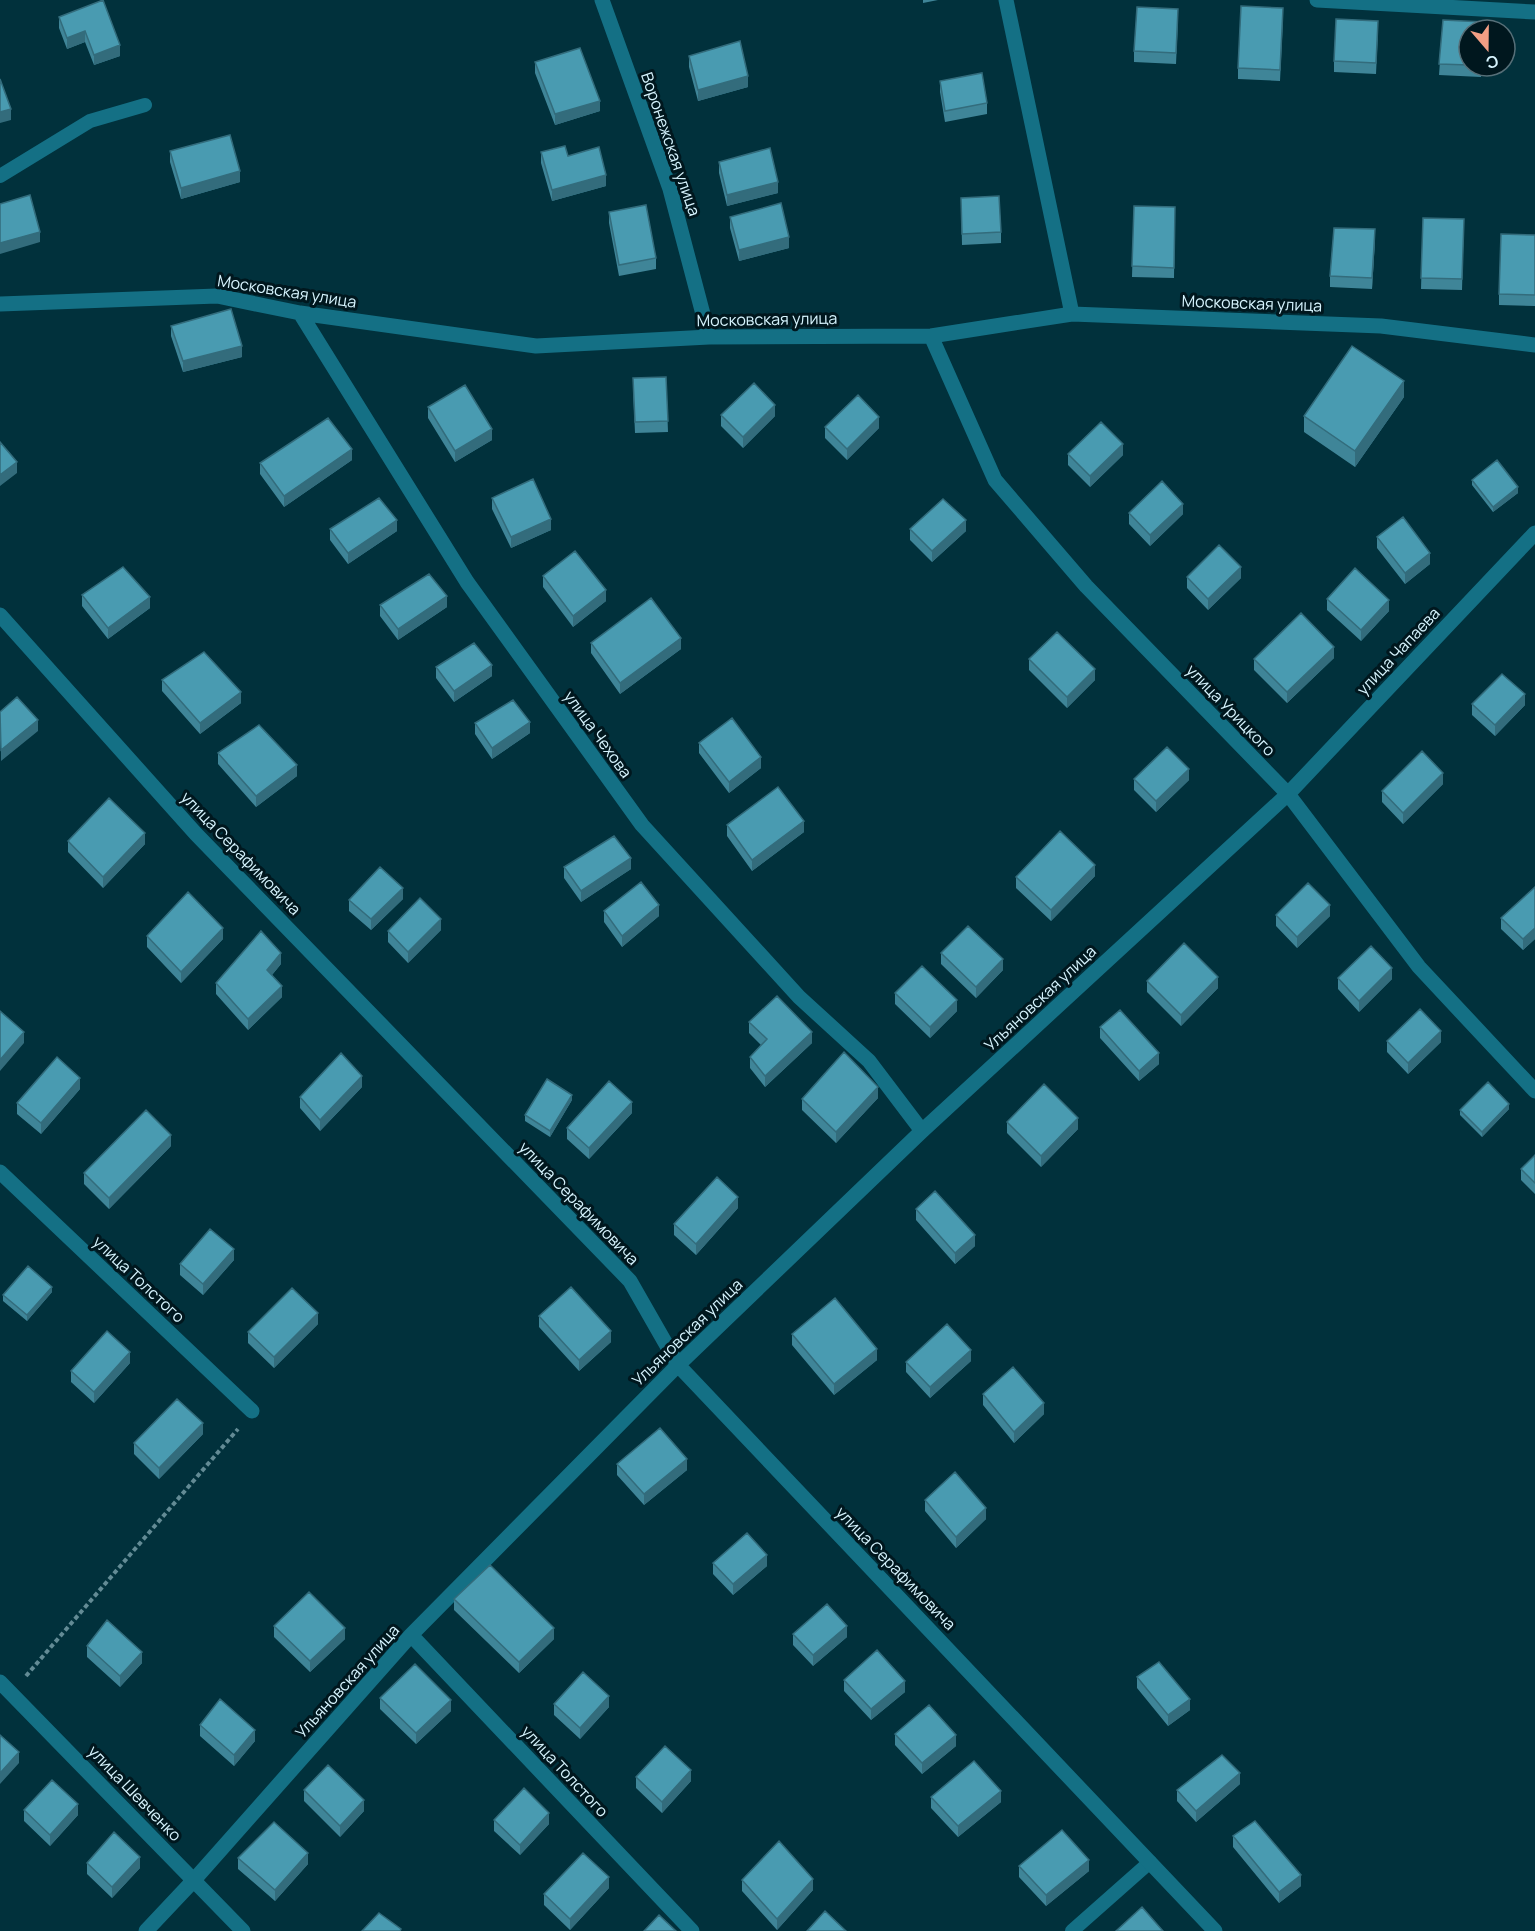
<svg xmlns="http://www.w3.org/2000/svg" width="1535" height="1931" font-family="Manrope,sans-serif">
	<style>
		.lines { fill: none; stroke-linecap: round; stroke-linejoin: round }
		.path { stroke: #638b95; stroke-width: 4; stroke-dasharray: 4.5 3; stroke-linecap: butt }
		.lane { stroke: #147085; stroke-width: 14 }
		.street { stroke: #147085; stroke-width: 15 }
		.wall { fill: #3f8598 }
		.shaded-wall { fill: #336c7c }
		.building { fill: #499bb1; stroke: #336c7c; stroke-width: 1.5 }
		.labels { text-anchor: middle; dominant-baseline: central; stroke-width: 6; stroke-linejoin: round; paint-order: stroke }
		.street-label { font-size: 16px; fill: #d6f4fe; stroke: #00171e }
	</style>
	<rect width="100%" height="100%" fill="#01313c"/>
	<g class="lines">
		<path class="path" d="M26 1676 238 1429"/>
		<path class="lane" d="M0 176 90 121 145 105
			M1072 1931 1150 1862"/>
		<path class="street" d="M602 0 670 189 709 337
			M1006 0 1072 314
			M1317 0 1535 12
			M0 304 217 296 300 313 536 346 709 337 931 336 1072 314 1381 326 1535 345
			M300 313 467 582 642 825 799 997 869 1061 922 1131
			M931 336 995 480 1086 586 1288 794 1419 967 1535 1091
			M0 615 196 834 630 1281 678 1365 1215 1931
			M0 1172 252 1411
			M411 1635 692 1931
			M0 1682 243 1931
			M146 1931 194 1880 411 1635 678 1365 922 1131 1288 794 1535 533"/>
	</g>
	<path class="wall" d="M923 0H938L923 3Z
		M59 17 120 45V56L94 65 85 42 67 49 59 28Z
		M1283 19 1280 81 1238 79V68Z
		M1178 20 1176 64 1134 62V51Z
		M1443 20 1484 22V30H1469V66H1482L1481 77 1439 75Z
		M1378 32 1376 74 1334 72V61Z
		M689 56 748 87 698 101 689 67Z
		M535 62 600 111 555 125 535 73Z
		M940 81 987 103V114L945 122 940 92Z
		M170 151 240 182 181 199 170 162Z
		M541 152 568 156 606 186 552 201 541 163Z
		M719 162 778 193 727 206 719 173Z
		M961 198 1001 232V243L962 245Z
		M1134 206 1175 207 1174 278 1132 277Z
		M609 212 656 258V269L619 276 609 223Z
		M730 217 789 248 739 261 730 228Z
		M1423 218 1464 219 1462 290 1421 289Z
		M1535 235V306L1499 305V294Z
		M1375 240 1372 289 1330 287V276Z
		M171 326 242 357 183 372 171 336Z
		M666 377 668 432 635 433 633 389Z
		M1404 397 1355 467 1304 432V416Z
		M428 407 492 440 455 462 428 418Z
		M721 415 775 416 743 448 721 426Z
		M825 427 879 428 847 460 825 438Z
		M1068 454 1123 455 1090 487 1068 465Z
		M352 460 284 507 260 474V463Z
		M1472 480 1518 493 1493 512 1472 485Z
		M492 498 551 530 511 548 492 509Z
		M1129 513 1183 514 1150 546 1129 524Z
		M330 529 397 531 348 564 330 540Z
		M910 529 966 531 932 562 910 540Z
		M1377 537 1430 564 1405 584 1377 548Z
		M543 576 606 601 573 627 543 587Z
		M1187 577 1241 578 1208 610 1187 588Z
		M82 595 150 608 108 639 82 606Z
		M1327 599 1389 611 1361 641 1327 610Z
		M380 605 447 607 398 640 380 616Z
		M591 643 681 649 620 694 591 653Z
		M1334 658 1287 703 1254 670V659Z
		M1029 659 1095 680 1067 708 1029 670Z
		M436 667 492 676 454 702 436 678Z
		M162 680 241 703 200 734 162 691Z
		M1472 704 1525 705 1495 736 1472 715Z
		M475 723 530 733 492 759 475 734Z
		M699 743 761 768 729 793 699 753Z
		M218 753 297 776 256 807 218 764Z
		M1134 779 1189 780 1156 812 1134 790Z
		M1443 784 1403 824 1382 802V791Z
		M727 825 804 832 752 871 727 836Z
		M68 841 145 844 103 888 68 852Z
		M564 867 631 869 581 902 564 878Z
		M1095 876 1051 921 1016 888V877Z
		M1535 888V939L1523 950 1501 929V918Z
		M403 899 371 930 349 911V900Z
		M604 911 659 916 622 947 604 922Z
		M1276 915 1330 916 1297 948 1276 926Z
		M441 930 408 963 388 942V931Z
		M147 936 223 939 181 983 147 947Z
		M941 953 1003 970 976 998 941 964Z
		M281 964 272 975 282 997 248 1030 216 994V983Z
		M1338 978 1392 979 1359 1012 1338 989Z
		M1147 981 1218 988 1181 1026 1147 992Z
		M895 993 957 1011 930 1038 895 1004Z
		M749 1022 812 1043 765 1087 750 1068V1057L761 1045 749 1033Z
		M1100 1027 1159 1064 1139 1081 1100 1038Z
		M1387 1041 1441 1042 1408 1074 1387 1052Z
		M362 1087 320 1131 300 1108V1097Z
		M80 1089 41 1134 17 1114V1103Z
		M878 1098 836 1143 802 1110V1099Z
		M572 1100 550 1137 525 1121V1115Z
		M1509 1109 1482 1137 1460 1115V1110Z
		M632 1113 589 1159 567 1139V1128Z
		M1007 1122 1078 1129 1041 1167 1007 1133Z
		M171 1146 109 1209 84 1184V1173Z
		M1535 1155V1194L1521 1180V1169Z
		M738 1208 696 1255 674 1235V1224Z
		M916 1209 975 1246 955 1264 916 1220Z
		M234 1260 203 1295 180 1275V1264Z
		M52 1292 27 1321 3 1301V1295Z
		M539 1316 611 1342 579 1371 539 1327Z
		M318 1324 274 1368 248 1343V1332Z
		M792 1334 877 1360 834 1395 792 1345Z
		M971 1361 930 1398 906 1372V1362Z
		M130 1363 94 1403 71 1382V1371Z
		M983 1394 1044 1414 1014 1443 983 1405Z
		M203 1434 159 1479 134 1454V1443Z
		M617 1464 687 1470 644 1505 617 1475Z
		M925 1500 986 1519 956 1548 925 1511Z
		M713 1563 767 1566 733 1595 713 1574Z
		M454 1599 554 1639 519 1673 454 1610Z
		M274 1626 345 1639 310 1672 274 1637Z
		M793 1634 847 1637 813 1666 793 1645Z
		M87 1646 142 1663 120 1687 87 1657Z
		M1137 1677 1190 1710 1168 1726 1137 1688Z
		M844 1680 905 1692 871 1720 844 1691Z
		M380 1698 451 1711 416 1744 380 1709Z
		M554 1704 609 1707 580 1739 554 1715Z
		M200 1725 255 1741 234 1766 200 1736Z
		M895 1734 956 1746 922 1774 895 1745Z
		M636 1777 691 1781 662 1813 636 1788Z
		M1240 1784 1196 1822 1177 1801V1790Z
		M304 1790 364 1811 340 1837 304 1801Z
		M931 1797 1001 1802 958 1837 931 1808Z
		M24 1810 78 1815 50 1846 24 1821Z
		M494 1820 549 1824 520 1855 494 1831Z
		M1233 1836 1301 1886 1279 1903 1233 1847Z
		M238 1858 308 1864 275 1901 238 1869Z
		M87 1863 140 1868 112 1898 87 1874Z
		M1019 1866 1089 1871 1046 1906 1019 1877Z
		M742 1880 813 1890 777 1930 742 1891Z
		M609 1888 570 1930 544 1905V1894Z"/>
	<path class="shaded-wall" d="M85 31V42L67 49V38Z
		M120 45V56L94 65V55Z
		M748 76V87L698 101V90Z
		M600 101V111L555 125V114Z
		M11 109V120L0 123V112Z
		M240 171V182L181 199V188Z
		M606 175V186L552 201V190Z
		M778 182V193L727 206V195Z
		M1375 229V240L1372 289V278Z
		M40 232V242L0 254V243Z
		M789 237V248L739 261V250Z
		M242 346V357L183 372V361Z
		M1404 381V397L1355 467V451Z
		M775 405V416L743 448V437Z
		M879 417V428L847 460V449Z
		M492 429V440L455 462V451Z
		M1123 444V455L1090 487V476Z
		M352 449V460L284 507V496Z
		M17 462V473L0 486V475Z
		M1518 487V493L1493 512V507Z
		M1183 504V514L1150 546V535Z
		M551 519V530L511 548V537Z
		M397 520V531L348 564V553Z
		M966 520V531L932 562V551Z
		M1430 553V564L1405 584V573Z
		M1241 567V578L1208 610V599Z
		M606 590V601L573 627V616Z
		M447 596V607L398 640V629Z
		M150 597V608L108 639V628Z
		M1389 600V611L1361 641V630Z
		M681 638V649L620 694V683Z
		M1334 647V658L1287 703V692Z
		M492 665V676L454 702V691Z
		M1095 669V680L1067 708V697Z
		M241 692V703L200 734V723Z
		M1525 694V705L1495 736V725Z
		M38 720V731L1 761V750Z
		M530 722V733L492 759V748Z
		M761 757V768L729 793V782Z
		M297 765V776L256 807V796Z
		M1189 769V780L1156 812V801Z
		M1443 773V784L1403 824V813Z
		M804 821V832L752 871V860Z
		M145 833V844L103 888V877Z
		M631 858V869L581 902V891Z
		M1095 865V876L1051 921V910Z
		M403 888V899L371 930V919Z
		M659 905V916L622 947V936Z
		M1330 905V916L1297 948V937Z
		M441 919V930L408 963V952Z
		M223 928V939L181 983V972Z
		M1535 928V939L1523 950V939Z
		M281 953V964L267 981V970Z
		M1003 959V970L976 998V987Z
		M1392 968V979L1359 1012V1001Z
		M1218 977V988L1181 1026V1015Z
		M282 986V997L248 1030V1019Z
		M957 1000V1011L930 1038V1027Z
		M1441 1031V1042L1408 1074V1063Z
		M24 1032V1043L0 1071V1060Z
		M812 1032V1043L765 1087V1076Z
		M1159 1053V1064L1139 1081V1071Z
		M362 1076V1087L320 1131V1120Z
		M80 1078V1089L41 1134V1123Z
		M878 1087V1098L836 1143V1132Z
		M572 1095V1100L550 1137V1131Z
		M632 1102V1113L589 1159V1148Z
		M1509 1104V1109L1482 1137V1132Z
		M1078 1118V1129L1041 1167V1156Z
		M171 1135V1146L109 1209V1198Z
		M738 1197V1208L696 1255V1244Z
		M975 1235V1246L955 1264V1253Z
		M234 1249V1260L203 1295V1284Z
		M52 1287V1292L27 1321V1315Z
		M318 1313V1324L274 1368V1357Z
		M611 1331V1342L579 1371V1360Z
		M877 1349V1360L834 1395V1384Z
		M971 1350V1361L930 1398V1387Z
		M130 1352V1363L94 1403V1392Z
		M1044 1403V1414L1014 1443V1432Z
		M203 1423V1434L159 1479V1468Z
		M687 1459V1470L644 1505V1494Z
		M986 1508V1519L956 1548V1537Z
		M767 1555V1566L733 1595V1584Z
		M847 1626V1637L813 1666V1655Z
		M345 1628V1639L310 1672V1661Z
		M554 1628V1639L519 1673V1662Z
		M142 1652V1663L120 1687V1676Z
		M905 1681V1692L871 1720V1709Z
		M609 1696V1707L580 1739V1728Z
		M1190 1699V1710L1168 1726V1715Z
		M451 1700V1711L416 1744V1733Z
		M255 1730V1741L234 1766V1755Z
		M956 1735V1746L922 1774V1763Z
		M19 1752V1763L0 1784V1773Z
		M691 1770V1781L662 1813V1802Z
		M1240 1773V1784L1196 1822V1811Z
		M1001 1791V1802L958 1837V1826Z
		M364 1800V1811L340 1837V1826Z
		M78 1804V1815L50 1846V1835Z
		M549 1813V1824L520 1855V1845Z
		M308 1853V1864L275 1901V1890Z
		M140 1857V1868L112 1898V1887Z
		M1089 1860V1871L1046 1906V1895Z
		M1301 1875V1886L1279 1903V1892Z
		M609 1877V1888L570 1930V1919Z
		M813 1879V1890L777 1930V1919Z"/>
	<path class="building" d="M103 0 120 45 94 55 85 31 67 38 59 17Z
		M1241 6 1283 8 1280 70 1238 68Z
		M1137 7 1178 9 1176 53 1134 51Z
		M1336 19 1378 21 1376 63 1334 61Z
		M1443 20 1484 22V30H1469V65L1439 64Z
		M740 41 748 76 698 90 689 56Z
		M580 48 600 101 555 114 535 62Z
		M982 73 987 103 945 111 940 81Z
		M0 79 11 109 0 112Z
		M230 135 240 171 181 188 170 151Z
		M565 146 568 156 599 147 606 175 552 190 541 152Z
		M770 148 778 182 727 195 719 162Z
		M30 195 40 232 0 243V204Z
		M999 196 1001 232 962 234 961 198Z
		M781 203 789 237 739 250 730 217Z
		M646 205 656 258 619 265 609 212Z
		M1134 206 1175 207 1174 268 1132 266Z
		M1423 218 1464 219 1462 279 1421 278Z
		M1334 228 1375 229 1372 278 1330 276Z
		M1501 234 1535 235V295L1499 294Z
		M231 309 242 346 183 361 171 326Z
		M1352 346 1404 381 1355 451 1304 416Z
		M666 377 668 421 635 422 633 378Z
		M754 383 775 405 743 437 721 415Z
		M465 385 492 429 455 451 428 407Z
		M858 395 879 417 847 449 825 427Z
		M328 418 352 449 284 496 260 463Z
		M1101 422 1123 444 1090 476 1068 454Z
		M0 442 17 462 0 475Z
		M1497 460 1518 487 1493 507 1472 480Z
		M533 479 551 519 511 537 492 498Z
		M1162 481 1183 504 1150 535 1129 513Z
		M379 498 397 520 348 553 330 529Z
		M943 499 966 520 932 551 910 529Z
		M1403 517 1430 553 1405 573 1377 537Z
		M1219 545 1241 567 1208 599 1187 577Z
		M575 551 606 590 573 616 543 576Z
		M123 567 150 597 108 628 82 595Z
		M1355 568 1389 600 1361 630 1327 599Z
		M429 574 447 596 398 629 380 605Z
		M651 598 681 638 620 683 591 643Z
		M1301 613 1334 647 1287 692 1254 659Z
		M1057 632 1095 669 1067 697 1029 659Z
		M474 643 492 665 454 691 436 667Z
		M204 652 241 692 200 723 162 680Z
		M1502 674 1525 694 1495 725 1472 704Z
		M17 697 38 720 1 750 0 712Z
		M513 700 530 722 492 748 475 723Z
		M732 718 761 757 729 782 699 743Z
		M259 725 297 765 256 796 218 753Z
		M1167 747 1189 769 1156 801 1134 779Z
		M1422 751 1443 773 1403 813 1382 791Z
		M778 787 804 821 752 860 727 825Z
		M109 798 145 833 103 877 68 841Z
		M1060 831 1095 865 1051 910 1016 877Z
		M614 836 631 858 581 891 564 867Z
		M380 867 403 888 371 919 349 900Z
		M641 882 659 905 622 936 604 911Z
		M1308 883 1330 905 1297 937 1276 915Z
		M1535 887V928L1523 939 1501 918Z
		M188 892 223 928 181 972 147 936Z
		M420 898 441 919 408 952 388 931Z
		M968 926 1003 959 976 987 941 953Z
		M261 931 281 953 267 970 282 986 248 1019 216 983Z
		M1184 943 1218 977 1181 1015 1147 981Z
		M1371 946 1392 968 1359 1001 1338 978Z
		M922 966 957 1000 930 1027 895 993Z
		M777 996 812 1032 765 1076 750 1057 767 1039 749 1022Z
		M1420 1009 1441 1031 1408 1063 1387 1041Z
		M1120 1010 1159 1053 1139 1071 1100 1027Z
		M0 1011 24 1032 0 1060Z
		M844 1052 878 1087 836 1132 802 1099Z
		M341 1053 362 1076 320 1120 300 1097Z
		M57 1057 80 1078 41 1123 17 1103Z
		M547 1079 572 1095 550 1131 525 1115Z
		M609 1081 632 1102 589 1148 567 1128Z
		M1488 1082 1509 1104 1482 1132 1460 1110Z
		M1044 1084 1078 1118 1041 1156 1007 1122Z
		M146 1110 171 1135 109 1198 84 1173Z
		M1535 1155V1183L1521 1169Z
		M717 1177 738 1197 696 1244 674 1224Z
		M935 1191 975 1235 955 1253 916 1209Z
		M210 1229 234 1249 203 1284 180 1264Z
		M28 1266 52 1287 27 1315 3 1295Z
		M571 1287 611 1331 579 1360 539 1316Z
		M292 1288 318 1313 274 1357 248 1332Z
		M835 1298 877 1349 834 1384 792 1334Z
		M947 1324 971 1350 930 1387 906 1362Z
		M107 1331 130 1352 94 1392 71 1371Z
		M1013 1367 1044 1403 1014 1432 983 1394Z
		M177 1399 203 1423 159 1468 134 1443Z
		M660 1428 687 1459 644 1494 617 1464Z
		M955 1472 986 1508 956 1537 925 1500Z
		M747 1533 767 1555 733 1584 713 1563Z
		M490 1565 554 1628 519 1662 454 1599Z
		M309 1592 345 1628 310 1661 274 1626Z
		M827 1604 847 1626 813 1655 793 1634Z
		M107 1620 142 1652 120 1676 87 1646Z
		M877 1650 905 1681 871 1709 844 1680Z
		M1159 1662 1190 1699 1168 1715 1137 1677Z
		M415 1664 451 1700 416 1733 380 1698Z
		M583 1672 609 1696 580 1728 554 1704Z
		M220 1699 255 1730 234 1755 200 1725Z
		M929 1705 956 1735 922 1763 895 1734Z
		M0 1735 19 1752 0 1773Z
		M665 1746 691 1770 662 1802 636 1777Z
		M1222 1755 1240 1773 1196 1811 1177 1790Z
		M974 1761 1001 1791 958 1826 931 1797Z
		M328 1765 364 1800 340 1826 304 1790Z
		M52 1780 78 1804 50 1835 24 1810Z
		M524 1788 549 1813 520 1845 494 1820Z
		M1255 1821 1301 1875 1279 1892 1233 1836Z
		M274 1822 308 1853 275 1890 238 1858Z
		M1062 1830 1089 1860 1046 1895 1019 1866Z
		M114 1832 140 1857 112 1887 87 1863Z
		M779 1841 813 1879 777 1919 742 1880Z
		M583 1853 609 1877 570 1919 544 1894Z
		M1142 1907 1163 1931H1116Z
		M825 1911 846 1931H807Z
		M379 1913 401 1929 400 1931H362Z
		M659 1915 676 1931H644Z"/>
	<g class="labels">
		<g class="street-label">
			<text transform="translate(671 144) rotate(71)">Воронежская улица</text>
			<text transform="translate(287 291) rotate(9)">Московская улица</text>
			<text transform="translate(1252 303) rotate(2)">Московская улица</text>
			<text transform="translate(767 319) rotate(-1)">Московская улица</text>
			<text transform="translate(1398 651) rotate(-47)">улица Чапаева</text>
			<text transform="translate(1231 710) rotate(46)">улица Урицкого</text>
			<text transform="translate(598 734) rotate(54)">улица Чехова</text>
			<text transform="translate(241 853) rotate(46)">улица Серафимовича</text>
			<text transform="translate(1040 998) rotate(-43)">Ульяновская улица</text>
			<text transform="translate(579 1203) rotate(46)">улица Серафимовича</text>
			<text transform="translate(139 1279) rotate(43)">улица Толстого</text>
			<text transform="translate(687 1332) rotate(-44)">Ульяновская улица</text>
			<text transform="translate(896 1568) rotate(46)">улица Серафимовича</text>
			<text transform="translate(347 1681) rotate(-48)">Ульяновская улица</text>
			<text transform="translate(565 1771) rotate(47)">улица Толстого</text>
			<text transform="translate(135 1793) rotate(46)">улица Шевченко</text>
		</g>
	</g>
	<g transform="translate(1487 48) rotate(160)"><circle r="28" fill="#00171e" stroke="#566f78" stroke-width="1.5"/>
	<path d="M0-4.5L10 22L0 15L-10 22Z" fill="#f39f84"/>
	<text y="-9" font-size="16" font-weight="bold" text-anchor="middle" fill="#d6f4fe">С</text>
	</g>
</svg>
